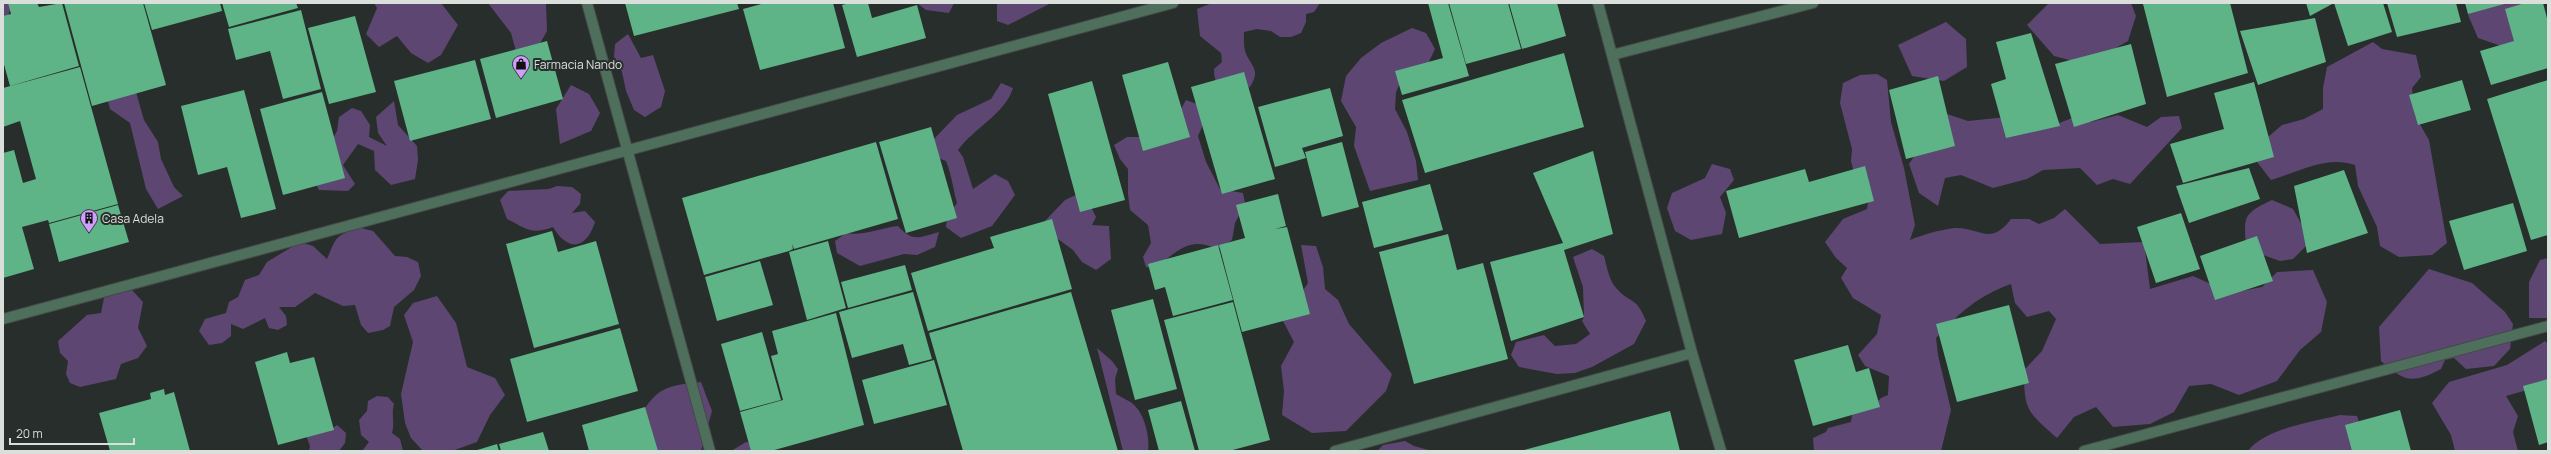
<svg xmlns="http://www.w3.org/2000/svg" width="2551" height="454" font-family="Manrope,sans-serif">
	<style>
		.green { fill: #5e4673 }
		.building { fill: #5eb387 }
		.lines { fill: none; stroke-linecap: round; stroke-linejoin: round }
		.minor-casing { stroke: #454a47; stroke-width: 12 }
		.minor { stroke: #4e6f5c; stroke-width: 10 }
		.labels { text-anchor: middle; dominant-baseline: central; stroke-width: 4; stroke-linejoin: round; paint-order: stroke }
		.poi-label { font-size: 12px; fill: #dbdfdc; stroke: #282e2b; text-anchor: start }
	</style>
	<rect width="100%" height="100%" fill="#282e2b"/>
	<path class="green" d="M3 3H12L8 16 3 19Z
		M374 3H441L458 25 441 55 428 63 411 53 397 36 379 47 366 34 377 8Z
		M488 3H546L547 31 537 49 517 55 511 33Z
		M917 3H954L949 13 926 10Z
		M997 3H1051L1008 25 997 21Z
		M1212 3H1320L1314 12 1306 14V22L1301 33 1291 37H1280L1271 31 1257 29 1244 32C1244 40 1243 48 1247 56 1255 70 1259 72 1250 87 1231 92 1214 94 1214 69L1222 62 1221 53 1200 36 1197 9Z
		M2049 3H2131L2136 16 2128 41 2097 59 2077 62 2054 56 2027 25Z
		M2479 3H2532L2513 50 2478 38 2468 15Z
		M1946 22 1966 39 1967 67 1944 81 1912 76 1898 45Z
		M1412 28 1426 33 1435 49 1426 68 1403 77 1396 92 1395 109 1407 132 1416 161 1418 180 1370 191 1354 146 1356 127 1341 101 1346 76 1361 58 1381 43Z
		M628 34 641 58 653 55 665 91 661 107 645 117 634 110 626 91 622 72 614 57 615 44Z
		M2373 42 2382 49 2416 55 2421 77 2412 88 2415 116 2429 140 2447 243 2432 255 2399 257 2380 246 2377 227 2358 186 2355 165C2327 155 2298 172 2271 180L2257 162 2260 144 2282 125 2304 119 2323 109V88L2327 67Z
		M1877 74 1887 80 1891 122 1904 168 1915 225 1910 240C1925 234 1939 230 1955 228 1980 227 1990 247 2011 219H2029L2039 224 2054 218 2065 209 2100 244 2144 242 2150 289 2193 276 2231 293 2262 287 2277 272 2313 270 2327 302 2321 332 2300 350 2277 381 2239 395 2211 384 2189 386 2174 412 2150 424 2113 427 2096 407 2074 417 2057 438C2027 411 2024 411 2024 370L2042 351 2056 319 2049 311 2027 317 2015 303 2011 284C1978 296 1959 313 1936 338L1938 355 1951 410 1941 451H1814L1813 438 1826 432 1828 428 1851 422 1852 415 1875 405 1881 398 1888 395 1889 376 1865 366 1858 355 1877 334 1881 315 1853 298 1841 278 1847 268 1836 258 1825 242 1843 219 1867 209 1869 197 1855 176 1851 161 1852 149 1840 103 1843 83 1860 75Z
		M1001 83 1013 88C1005 114 974 128 958 150L963 157 973 189 995 174 1008 181 1015 195 992 226 961 238 946 227 947 217 957 203C953 189 952 176 946 161L936 157 933 140 957 115 991 99Z
		M134 85 144 120 158 142 161 159 174 187 183 196 158 209 146 189 130 123 110 109 105 89Z
		M571 85 589 94 600 113 591 131 560 144 556 109Z
		M1186 100 1210 109 1198 136 1206 162 1220 189 1243 193 1245 204 1235 223 1232 240 1217 249C1188 235 1177 253 1154 268L1146 267 1143 257 1151 243 1148 225 1130 210 1128 194V169L1120 159 1114 145 1127 137H1145L1173 123Z
		M394 101 398 125 417 146 418 160 415 179 391 185 375 170 374 151 358 144 343 165 355 184 348 191 319 190 312 176 337 131 339 117 352 108 361 111 370 125 369 137 387 146 378 133 376 117Z
		M1947 114 1968 121 2007 117 2041 130 2080 115 2091 122 2118 115 2147 127 2161 117 2179 116 2182 128 2130 184 2113 179 2097 185 2080 168 2043 170 2027 179 1993 188 1961 175 1945 178 1938 206 1919 193 1909 164 1927 137Z
		M1712 164 1730 169 1734 180 1720 197 1726 213 1722 234 1691 240 1675 231 1667 208 1672 193 1705 178Z
		M557 186 572 187 581 194 580 204 572 213 585 211 595 222C586 250 568 252 553 227 531 235 527 229 507 219L500 200 508 191 549 189Z
		M1078 194 1088 201 1096 217 1092 225 1109 226 1111 259 1096 270 1082 262 1073 250 1047 231 1044 222 1065 200Z
		M2272 200 2293 209 2311 241 2293 259 2280 261 2246 249C2244 217 2242 214 2272 200Z
		M898 226C913 243 920 237 939 232L935 247 917 255 904 254 860 266 837 253 835 241 846 233C864 236 880 228 898 226Z
		M361 228 373 231 395 256 407 257 418 262 421 276 414 290 394 307 390 326 383 330 368 333 361 325 355 305 343 306 315 293 295 307H279L286 316 287 325 278 330 269 328 265 318 243 329 231 324V336L222 343 209 345 199 331 205 319 226 313 229 302 238 297 245 280 259 275 267 262 300 242 313 246 327 259C337 236 335 235 361 228Z
		M1301 245 1316 246 1323 267 1325 289 1338 300 1349 324 1392 374 1386 391 1346 431 1312 433 1282 415 1284 391 1281 366 1294 342 1283 321 1308 283Z
		M1592 249 1604 256C1607 267 1609 281 1617 289 1632 305 1636 296 1646 321L1634 344 1592 367 1575 373 1557 374 1519 367 1511 355 1516 342 1544 335 1555 346 1576 344 1590 334 1582 321 1584 317 1583 287 1573 257Z
		M2548 258V318H2529V282L2540 260Z
		M2429 269 2472 283 2505 312 2513 324 2510 349 2494 366 2466 369 2454 358 2445 360 2441 369C2413 384 2404 382 2381 361L2379 327Z
		M118 290H132L143 302 138 328 147 346 138 358 121 364 116 379 80 387 70 383 66 374 68 361 60 353 58 341 87 315 101 313 104 298Z
		M437 296 456 323 467 367 495 378 505 395 490 415 477 442 452 451H423L411 438 405 423 401 394 413 342 404 315 413 303Z
		M2545 341 2548 344V384L2506 396 2518 416 2513 432 2518 451H2455L2451 435 2432 403 2449 382 2507 365Z
		M1097 348 1112 361 1118 369 1115 379 1116 394C1122 398 1131 401 1135 406 1145 416 1150 438 1148 451H1123Z
		M701 382 712 411 701 451H652L639 417C659 386 666 386 701 382Z
		M377 396 388 397 394 404C391 415 395 422 392 433L400 439 403 451H362L369 442 361 435 359 420 367 411 368 401Z
		M2340 415 2357 416 2364 437 2363 451H2248C2265 428 2313 422 2340 415Z
		M337 425 346 433 345 443 339 451H309L310 446 306 435 328 431Z
		M1405 441 1414 446 1432 451H1377L1383 445Z
		M746 442 766 445 770 451H731Z"/>
	<path class="building" d="M8 3H37L39 7 62 3 79 66 10 86 3 61V16L11 14Z
		M64 3H143L166 85 92 106Z
		M144 3H220L222 11 152 30Z
		M222 3H296L298 8 229 27Z
		M625 3H737L739 9 634 36Z
		M765 3H833L845 48 760 70 743 9Z
		M850 3H868L872 18 917 5 926 38 857 57 842 5Z
		M1428 3H1448L1469 76 1402 95 1395 71 1443 58Z
		M1449 3H1508L1521 49 1466 64Z
		M1509 3H1557L1566 36 1522 49Z
		M2230 3 2248 73 2167 97 2143 4Z
		M2306 3H2383L2392 32 2348 46 2334 3 2310 16Z
		M2387 3H2456L2461 22 2397 37Z
		M2465 3H2508L2468 14Z
		M2525 3H2543L2548 22V68L2491 85 2480 51 2514 41 2505 9Z
		M301 10 321 89 283 99 270 51 236 60 228 29Z
		M355 16 376 92 329 104 308 28Z
		M2315 18 2326 62 2258 85 2240 31Z
		M2031 33 2060 126 2006 138 1991 84 2006 79 1996 42Z
		M547 41 563 99 496 118 480 59Z
		M2131 44 2146 104 2074 127 2055 64Z
		M1564 53 1584 127 1425 173 1402 100Z
		M475 60 491 119 410 141 394 81Z
		M1168 62 1190 137 1143 151 1122 75Z
		M80 67 118 204 49 223 48 220 22 227 34 269 3 278V153L14 150 23 183 36 179 20 121 3 127V88Z
		M1244 72 1275 179 1222 194 1191 87Z
		M1938 76 1955 146 1906 159 1889 90Z
		M2462 80 2471 110 2418 125 2409 95Z
		M2548 80V235L2531 240 2487 99Z
		M1092 81 1125 200 1080 212 1048 94Z
		M2254 82 2274 157 2183 183 2170 144 2224 129 2214 93Z
		M1330 88 1343 136 1302 148 1306 158 1275 167 1258 107Z
		M244 90 276 209 241 218 227 167 198 175 181 106Z
		M322 92 345 178 283 195 260 109Z
		M931 127 957 218 906 233 879 142Z
		M876 142 898 219 794 249 792 244 793 249 789 251 704 275 682 198Z
		M1342 142 1359 207 1322 217 1305 152Z
		M1593 151 1613 234 1564 250 1584 317 1511 341 1490 262 1563 243 1533 173Z
		M1865 166 1874 201 1739 238 1726 191 1805 169 1809 182Z
		M2249 168 2260 199 2189 223 2176 186Z
		M2344 170 2368 233 2307 253 2294 186Z
		M1430 184 1443 230 1374 248 1362 202Z
		M1278 194 1286 226 1275 229 1287 227 1310 314 1242 332 1219 245 1245 238 1236 205Z
		M2513 203 2527 251 2464 270 2449 221Z
		M118 205 129 242 59 262 49 224Z
		M2181 213 2200 269 2156 283 2137 227Z
		M1052 219 1072 289 928 331 911 273 994 248 990 237Z
		M552 231 558 252 596 241 619 324 534 348 506 244Z
		M1448 234 1457 270 1483 263 1508 359 1414 384 1379 252Z
		M2257 236 2273 281 2215 300 2200 256Z
		M828 241 846 308 807 320 789 252Z
		M1218 245 1233 300 1173 316 1165 287 1155 290 1148 264Z
		M760 261 773 305 717 321 705 277Z
		M905 265 912 290 848 308 841 282Z
		M913 292 932 359 909 365 903 344 852 358 839 312Z
		M1071 292 1118 451H963L929 333Z
		M1153 299 1177 389 1135 400 1111 310Z
		M1233 302 1270 440 1229 451H1199L1164 320Z
		M2009 305 2029 383 1957 402 1936 324Z
		M836 313 864 425 771 451H751L740 412 783 400 771 356 778 354 772 331Z
		M620 328 638 391 527 422 510 359Z
		M762 332 781 400 740 411 721 344Z
		M1848 345 1856 372 1869 368 1880 407 1813 426 1794 360Z
		M287 352 290 363 314 357 334 430 278 445 255 362Z
		M934 360 947 405 874 424 862 380Z
		M2548 379V442L2539 445 2523 386Z
		M164 389 165 395 174 392 190 451H110L99 413 151 399 150 393Z
		M1181 401 1195 451H1159L1148 410Z
		M645 407 658 451H589L582 425Z
		M2400 410 2411 451H2352L2345 425Z
		M1670 411 1680 451H1520Z
		M543 432 549 451H501L499 444Z
		M497 444 499 451H474Z"/>
	<g class="lines">
		<g class="minor-casing">
			<path id="minor" d="M587 3 710 451
				M1598 3 1692 353 1721 451
				M1612 55 1813 3
				M3 319 1173 3
				M1335 451 1692 353
				M2084 451 2548 326"/>
		</g>
		<use href="#minor" class="minor"/>
	</g>
	<defs>
		<g id="shop-pin" transform="scale(0.9)"><path d="M0 17L-7.5 6A9.5 9.5 0 1 1 7.5 6Z" fill="#d19dfe" stroke="#282e2b"/><path d="M-5-2.5h2.3a2.7 3.5 0 0 1 5.4 0H5L5.5 6h-11ZM-1.5-2.5h3a1.5 2.3 0 0 0-3 0Z" fill="#111"/></g>
		<g id="building-pin" transform="scale(0.9)"><path d="M0 17L-7.5 6A9.5 9.5 0 1 1 7.5 6Z" fill="#d19dfe" stroke="#282e2b"/><path d="M-4-6H4V6H1V3H-1V6H-4ZM-2.5-4.3h1.7v1.8h-1.7ZM.8-4.3h1.7v1.8H.8ZM-2.5-1h1.7V.8h-1.7ZM.8-1h1.7V.8H.8Z" fill="#111"/></g>
	</defs>
	<g fill-rule="evenodd">
		<use href="#shop-pin" x="521" y="64"/>
		<use href="#building-pin" x="89" y="218"/>
	</g>
	<g class="labels">
		<g class="poi-label">
			<text x="534" y="64">Farmacia Nando</text>
			<text x="102" y="218">Casa Adela</text>
		</g>
	</g>
	<rect width="2551" height="454" fill="none" stroke="#dbdfdc" stroke-width="8"/>
	<path d="M10 438v6h124v-6" fill="none" stroke="#dbdfdc" stroke-width="2"/>
	<text x="16" y="438" font-size="12" fill="#dbdfdc" stroke="#282e2b" stroke-width="3" paint-order="stroke">20 m</text>
</svg>
